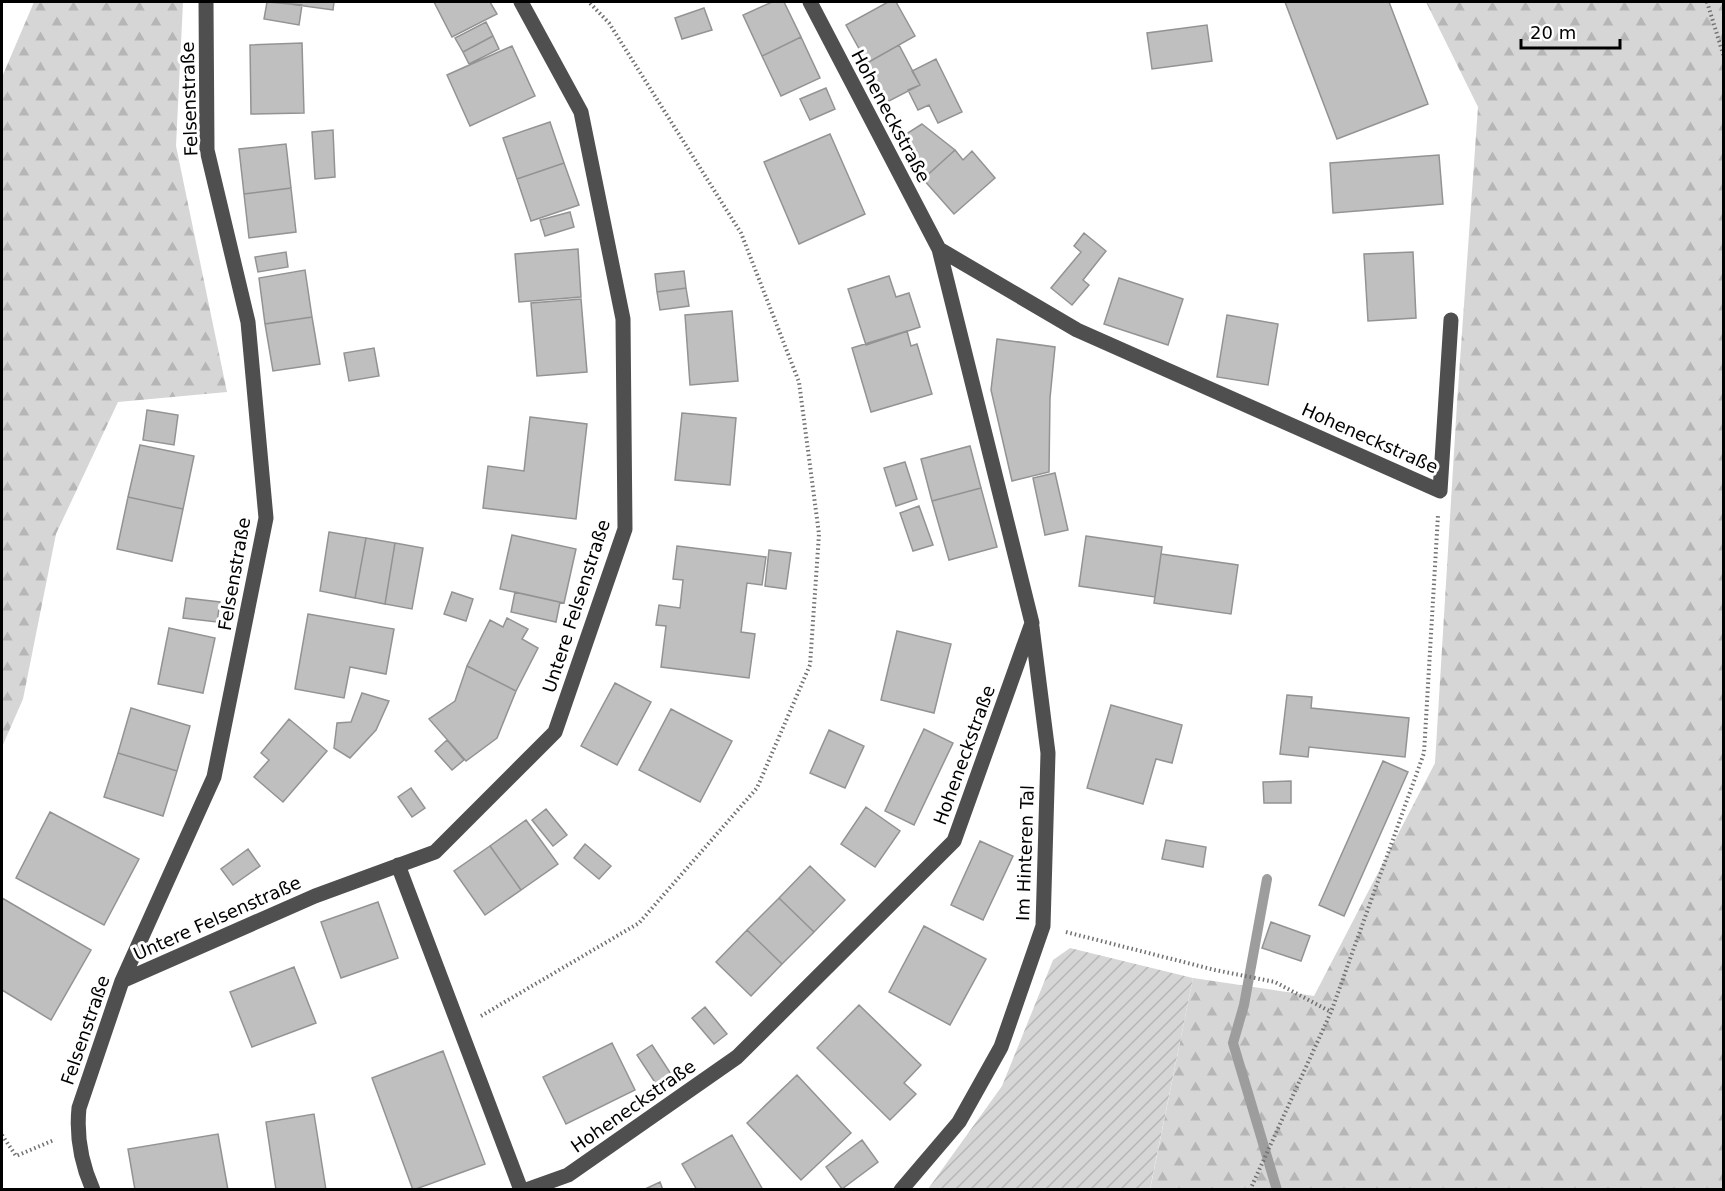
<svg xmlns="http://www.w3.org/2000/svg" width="1725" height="1191" font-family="'DejaVu Sans',sans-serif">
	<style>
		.forest { fill: url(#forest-firs) }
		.garden { fill: url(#garden-furrows) }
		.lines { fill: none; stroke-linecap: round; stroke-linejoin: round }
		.stream { stroke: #9d9d9d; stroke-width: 10 }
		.building { fill: #bfbfbf; stroke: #939393; stroke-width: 1.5 }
		.path { stroke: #717171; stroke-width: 4; stroke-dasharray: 1.5 3; stroke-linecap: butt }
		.minor { stroke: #4f4f4f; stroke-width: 15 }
		.labels { text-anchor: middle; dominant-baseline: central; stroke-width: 6; stroke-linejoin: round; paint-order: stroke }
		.street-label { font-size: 18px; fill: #000; stroke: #fff }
	</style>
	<defs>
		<pattern id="forest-firs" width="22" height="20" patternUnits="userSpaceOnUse" patternTransform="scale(1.5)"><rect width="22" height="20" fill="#d6d6d6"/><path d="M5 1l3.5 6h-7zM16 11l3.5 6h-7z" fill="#b6b6b6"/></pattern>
		<pattern id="garden-furrows" width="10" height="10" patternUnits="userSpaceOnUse" patternTransform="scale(1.5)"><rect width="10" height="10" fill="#d6d6d6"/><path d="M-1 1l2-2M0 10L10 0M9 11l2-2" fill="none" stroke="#b6b6b6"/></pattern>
	</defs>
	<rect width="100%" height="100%" fill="#fff"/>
	<path class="forest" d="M34 2H183L176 146 227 392 118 402 56 534 23 699 2 747V77Z
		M1426 2H1723V1189L1150 1190 1193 978 1314 996 1435 763 1457 403 1478 107Z"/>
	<path class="garden" d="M1070 948 1193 978 1150 1189H928L1002 1086 1053 960Z"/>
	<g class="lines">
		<path class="stream" d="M1267 879 1244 1005 1233 1043 1277 1190"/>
	</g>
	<path class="building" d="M267 2 302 5 299 25 264 19Z
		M275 2H334L333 10Z
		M434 2H490L497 14 452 37Z
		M772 2H784L801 37 762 56 743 15Z
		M888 2H896L915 36 867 63 846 25Z
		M1285 2H1389L1428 104 1337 139Z
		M704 8 712 30 682 39 675 18Z
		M486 22 493 36 463 52 455 38Z
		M1207 25 1212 61 1152 69 1147 33Z
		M493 36 499 49 469 64 463 52Z
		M801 37 820 78 781 96 762 56Z
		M302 43 304 113 251 114 250 45Z
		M899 45 920 85 887 102 867 63Z
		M512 46 535 96 470 126 447 75Z
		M936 59 962 112 938 123 929 105 918 110 908 90 920 85 912 71Z
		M826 88 835 109 810 120 800 99Z
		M550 122 564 163 517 179 503 138Z
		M922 124 955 150 923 179 903 136Z
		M333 130 335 177 315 179 312 132Z
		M830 134 865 214 799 244 764 162Z
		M286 144 291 188 244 194 239 149Z
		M955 150 963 160 972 151 995 178 954 214 923 179Z
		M1439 155 1443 204 1333 213 1330 163Z
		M564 163 579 205 531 221 517 179Z
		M291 188 296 232 249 238 244 194Z
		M570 212 574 227 545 236 540 220Z
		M1084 233 1106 251 1083 280 1089 285 1072 305 1051 288 1081 252 1074 246Z
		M578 249 581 297 519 302 515 254Z
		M286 252 288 267 258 272 255 257Z
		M1413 252 1416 318 1368 321 1364 254Z
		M305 270 312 317 265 324 259 278Z
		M684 271 686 288 657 292 655 274Z
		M889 276 896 297 909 293 920 327 866 345 848 289Z
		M1119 278 1183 299 1168 345 1104 324Z
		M686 288 689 306 660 310 657 292Z
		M581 299 587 372 537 376 531 303Z
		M732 311 738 381 690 385 685 315Z
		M1227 315 1278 324 1268 385 1217 377Z
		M312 317 320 364 273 371 265 324Z
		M907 331 911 346 917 344 932 394 871 412 852 348Z
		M997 339 1055 347 1050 398 1049 472 1012 481 991 390Z
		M374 348 379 376 349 381 344 353Z
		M147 410 178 415 174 445 143 440Z
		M682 413 736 418 730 485 675 480Z
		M530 417 587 424 576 519 483 508 488 466 524 471Z
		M140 445 194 456 183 509 128 497Z
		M970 446 981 488 932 501 921 459Z
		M905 462 917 499 896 506 884 468Z
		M1055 473 1068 530 1045 535 1033 478Z
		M981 488 997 547 949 560 932 501Z
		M128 497 183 509 172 561 117 549Z
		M919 506 933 545 913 551 900 513Z
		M329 532 366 538 355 598 320 591Z
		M512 535 576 549 564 603 500 589Z
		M1086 536 1162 547 1155 597 1079 586Z
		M366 538 395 543 385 604 355 598Z
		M395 543 423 548 412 609 385 604Z
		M677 546 766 557 762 585 747 583 741 632 755 634 749 678 661 667 666 626 656 625 659 605 680 608 683 580 673 579Z
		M769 550 791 553 786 589 765 586Z
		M1161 554 1238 565 1231 614 1154 603Z
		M452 592 473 599 466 621 444 614Z
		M515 592 560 602 556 622 511 612Z
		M186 598 220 602 217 622 183 618Z
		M308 614 394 629 386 674 350 667 344 698 295 689Z
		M507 618 528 629 522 639 538 648 516 691 467 666 490 620 503 627Z
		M169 628 215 638 203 693 158 684Z
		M897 631 951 644 934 713 881 700Z
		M467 666 516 691 497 738 466 761 429 719 455 701Z
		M615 683 651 702 617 765 581 746Z
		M362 693 389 701 376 730 350 758 334 748 337 723 351 722Z
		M1287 695 1312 697 1311 708 1409 718 1405 757 1309 747 1308 757 1280 754Z
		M1111 705 1182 725 1172 763 1156 759 1143 804 1087 788Z
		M131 708 190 726 177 771 118 753Z
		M671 709 732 741 700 802 639 770Z
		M289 719 327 751 283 802 254 777 269 760 261 753Z
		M924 729 953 743 914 825 885 811Z
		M829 730 864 746 845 788 810 773Z
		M447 740 464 760 452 770 435 751Z
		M118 753 177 771 163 816 104 797Z
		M1383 761 1408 772 1344 916 1319 905Z
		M1291 781V803H1264L1263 782Z
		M411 788 425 808 412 817 398 797Z
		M866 807 900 831 875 867 841 844Z
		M546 809 567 835 553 846 532 820Z
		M50 812 139 859 104 925 16 878Z
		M526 820 558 864 521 890 490 846Z
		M1166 840 1206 847 1203 867 1162 859Z
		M980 841 1013 856 983 920 951 905Z
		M585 844 611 866 599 879 574 858Z
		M490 846 521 890 485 915 454 871Z
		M248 849 260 866 233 885 221 869Z
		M810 866 845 900 814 932 779 898Z
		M2 898 91 950 51 1020 2 990Z
		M779 898 814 932 782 964 747 930Z
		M378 902 398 958 341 978 321 922Z
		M1271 922 1310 936 1301 961 1262 948Z
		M924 926 986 959 950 1025 889 992Z
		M747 930 782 964 751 996 716 962Z
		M294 967 316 1023 252 1047 230 992Z
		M859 1005 921 1065 904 1083 916 1094 890 1120 817 1048Z
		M705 1007 727 1034 714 1044 692 1018Z
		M612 1043 635 1090 566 1124 543 1077Z
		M652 1045 671 1074 656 1084 637 1055Z
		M443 1051 485 1164 413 1190 372 1078Z
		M797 1075 851 1133 801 1180 747 1123Z
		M314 1114 326 1190H276L266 1122Z
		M218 1134 228 1190H135L128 1149Z
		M732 1135 763 1190H697L682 1164Z
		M862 1140 878 1162 842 1189 826 1167Z
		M660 1182 663 1190H643Z"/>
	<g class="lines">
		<path class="path" d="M1707 2 1724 57
			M1066 932 1215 970 1275 982 1331 1012
			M481 1016 639 923 757 788 810 665 819 534 799 382 741 233 609 23 589 2
			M2 1135 16 1156 54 1140
			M1250 1190 1331 1012 1424 753 1438 515"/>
		<path class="minor" d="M939 249 1077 330 1440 491 1451 320
			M398 865 521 1190
			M122 981 315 896 435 852 555 732 625 529 623 319 581 112 521 2
			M93 1190C81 1163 76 1137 79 1108L122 981 214 777 266 518 248 322 207 150 206 2
			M526 1190 568 1175 737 1057 954 841 1032 623 939 249 810 2
			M901 1190 959 1122 1001 1047 1043 926 1048 753 1032 627"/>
	</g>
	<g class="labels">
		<g class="street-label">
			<text transform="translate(189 99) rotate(-92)">Felsenstraße</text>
			<text transform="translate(891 116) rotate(62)">Hoheneckstraße</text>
			<text transform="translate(1370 438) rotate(24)">Hoheneckstraße</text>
			<text transform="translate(234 574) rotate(-80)">Felsenstraße</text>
			<text transform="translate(576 606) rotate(-72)">Untere Felsenstraße</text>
			<text transform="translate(964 755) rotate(-70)">Hoheneckstraße</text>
			<text transform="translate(1025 853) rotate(-88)">Im Hinteren Tal</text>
			<text transform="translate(217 918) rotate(-24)">Untere Felsenstraße</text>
			<text transform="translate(85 1030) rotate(-71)">Felsenstraße</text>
			<text transform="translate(633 1106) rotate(-35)">Hoheneckstraße</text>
		</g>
	</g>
	<rect width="1725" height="1191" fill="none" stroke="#000000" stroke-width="6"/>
	<path d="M1521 39v9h99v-9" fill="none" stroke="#000000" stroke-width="3"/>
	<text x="1530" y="39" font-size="18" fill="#000000" stroke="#ffffff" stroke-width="4.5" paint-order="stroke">20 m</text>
</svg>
